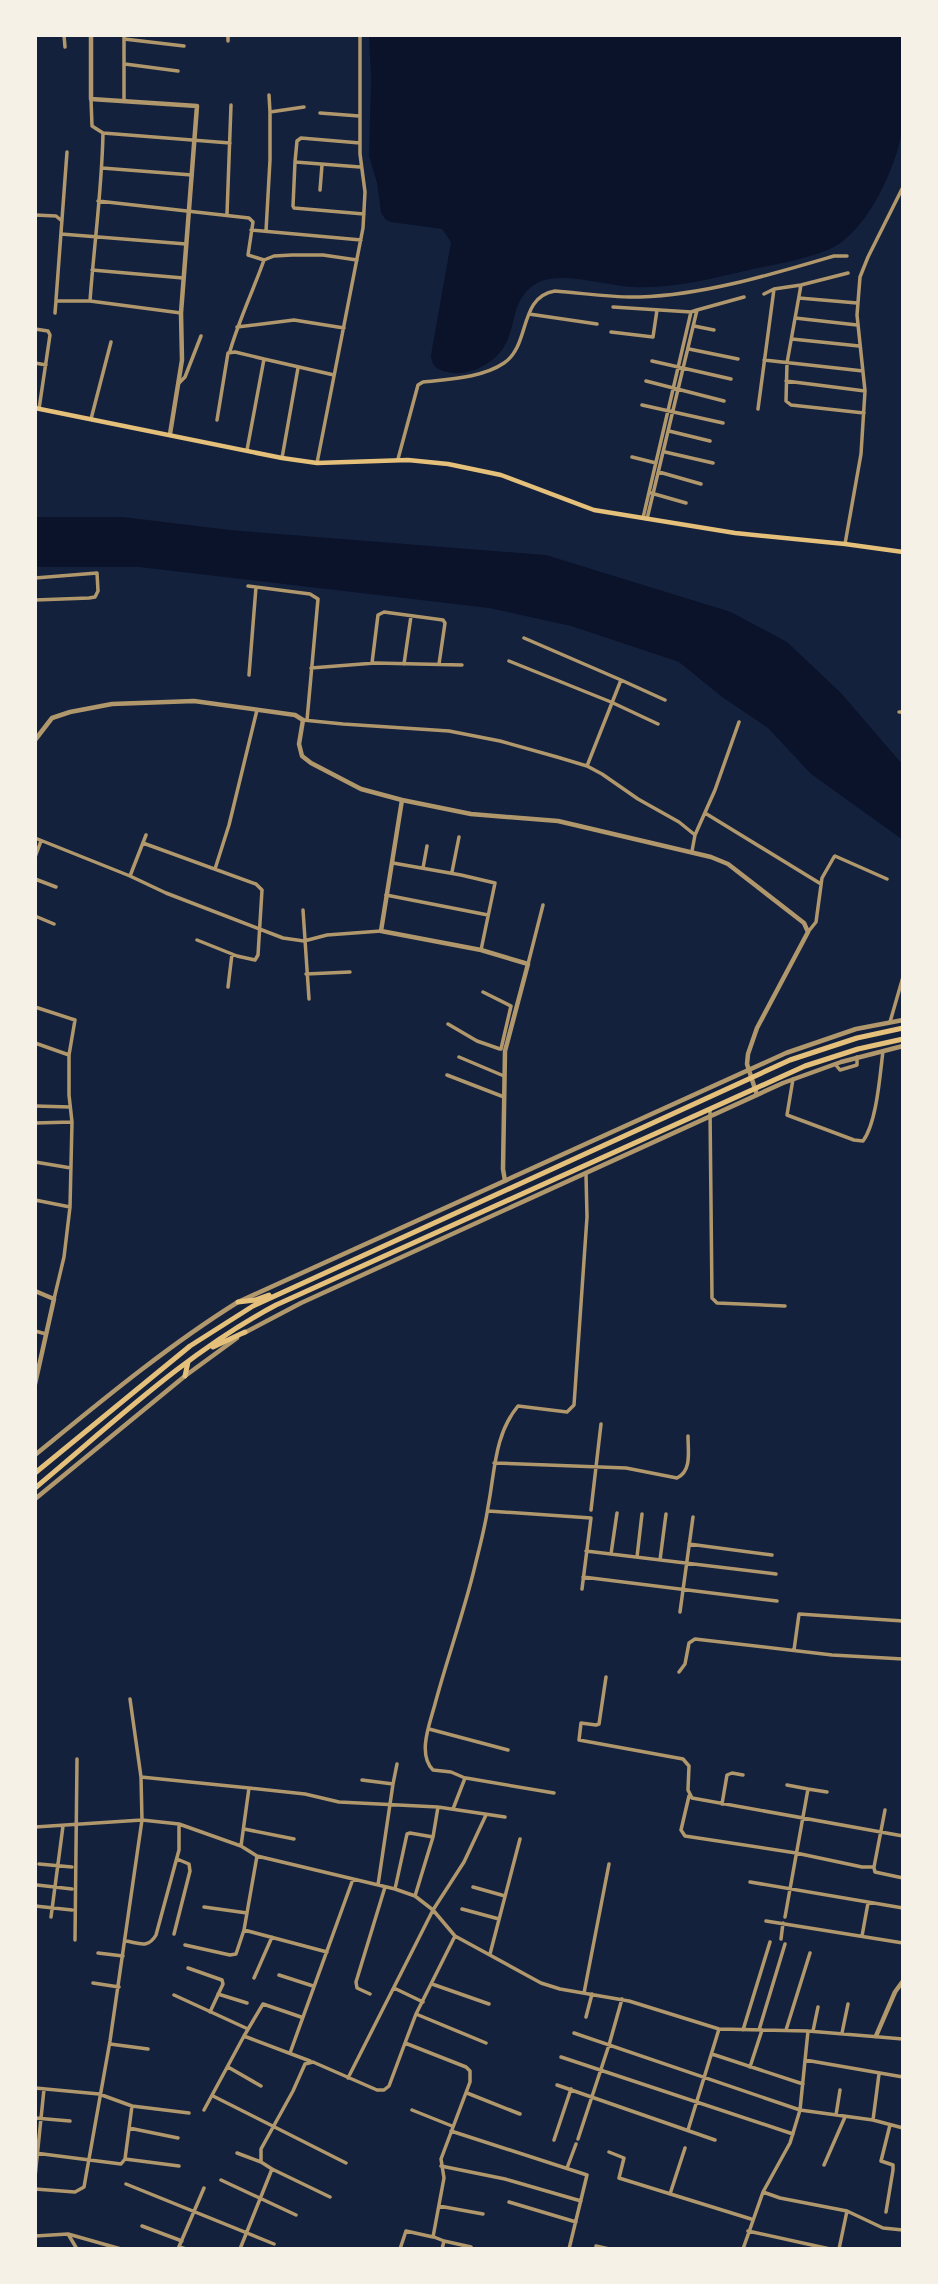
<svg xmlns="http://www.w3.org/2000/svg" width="938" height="2284" font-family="'Titillium Web',sans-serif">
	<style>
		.water { fill: #0b132b }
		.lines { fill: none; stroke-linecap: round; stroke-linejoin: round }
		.minor { stroke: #b1986c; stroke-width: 3.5 }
		.tertiary { stroke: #b1986c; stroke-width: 4.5 }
		.secondary { stroke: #e5c07b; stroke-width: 4.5 }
		.trunk { stroke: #e5c07b; stroke-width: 5 }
	</style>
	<rect width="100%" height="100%" fill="#14213d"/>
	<path class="water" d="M369 35H903C903 64 907 96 903 125 898 164 868 232 830 249 806 259 779 264 753 269 714 278 674 289 633 287 607 286 562 271 539 282 501 302 526 343 483 366 473 372 459 375 447 372 438 370 431 366 431 355L451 242 442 229 391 222 386 220 381 213 377 183 369 156 371 78Z
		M35 517H123L230 530 546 555 731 612 787 642 841 693 903 765V840L811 774 768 728 722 697 679 662 571 626 489 608 139 567H35Z"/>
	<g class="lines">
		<path class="minor" d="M64 35 65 47
			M124 39 184 46
			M228 41V35
			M125 64 178 71
			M269 95 270 112
			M124 101V35
			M320 113 359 116
			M103 133 230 143
			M360 143 301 138 297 141 295 162 360 167
			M295 162 293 206 294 208 364 214
			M102 168 192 175
			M320 190 322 165
			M98 201 249 218 253 222 248 255 264 260 274 256 292 255H323L357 260
			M227 214 231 105
			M35 215 56 216 62 221
			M251 230 361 240
			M266 231 270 160V112L304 107
			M61 234 186 244
			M92 270 183 278
			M801 285 787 363 786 401 791 405 864 413
			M764 294 774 289 801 285 848 273
			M799 298 857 303
			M56 300 67 152
			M90 301 181 313
			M613 307 691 312 697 310 647 519
			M697 310 744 297
			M55 313 56 301H90C94 245 102 189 103 133L92 126 91 99
			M529 314 597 324
			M795 318 857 325
			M694 326 714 330
			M237 327 294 320 344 328
			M35 329 48 331 50 335 39 409
			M611 332 653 337 657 310
			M792 339 859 346
			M689 349 738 359
			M230 351C239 320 253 291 264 260
			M764 360 863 371
			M652 361 731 379
			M35 363 46 365
			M646 381 724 401
			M786 381 865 391
			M179 383 185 377 201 336
			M642 405 723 423
			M758 409 774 289
			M91 419 111 342
			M217 420 228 353 235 352 264 359
			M669 431 710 441
			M247 450 264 359 334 375
			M665 452 713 463
			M632 457 656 463
			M282 458 298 368
			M398 459 418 385 423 382C448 379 482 378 504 363 531 345 518 297 555 291 583 293 612 298 640 297 704 295 773 274 834 256H847
			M317 463 363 228 365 192 360 154V35
			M659 472 701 484
			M651 493 686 503
			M643 518 691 312
			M845 544 861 454 865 391 857 315 860 277 868 257 903 187
			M35 578 97 573 98 591 95 597 89 598 35 600
			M248 586 310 594 318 599 307 720
			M524 638 621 680
			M509 661 611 702 658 724
			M372 663 378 615 384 612 443 620 445 623 439 664
			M404 664 411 616
			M311 668 375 663 462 665
			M249 675 256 587
			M899 712H903
			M303 720 343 724 449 731 500 741 557 757 587 766 602 774 638 799 679 822 695 835 692 851
			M587 766 621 680 665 700
			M705 813 821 884
			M695 835 715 790 739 722
			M35 838 130 876 166 893 283 938 304 941 327 935 381 931
			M143 843 256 884 262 890 258 955 255 960 237 956 197 940
			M35 857 41 841
			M393 863 461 875 495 883 481 950
			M423 868 427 846
			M215 869 229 825 257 710
			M452 872 459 837
			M130 876 146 835
			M35 879 56 887
			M386 895 488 915
			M303 910 309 999
			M35 916 54 924
			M808 932 816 922 822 878 834 857 835 856 887 879
			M528 964 543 905
			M306 974 350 972
			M228 987 232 954
			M483 992 511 1006 501 1049
			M35 1007 75 1020 69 1055V1095L72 1122 70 1207
			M890 1022 903 977
			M448 1024 477 1041 500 1049
			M35 1043 69 1055
			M459 1057 504 1076
			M835 1064 840 1070 857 1065V1057
			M447 1075 504 1097
			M793 1079 787 1115 854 1140 863 1141C877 1122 880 1074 883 1051
			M35 1106 70 1107
			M710 1109 712 1298 717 1303 785 1306
			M35 1123 72 1122
			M35 1162 71 1168
			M35 1200 70 1207 64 1257 54 1299
			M35 1331 46 1334
			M494 1463 626 1468 677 1478C692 1471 688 1451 688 1436
			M591 1510 601 1424
			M488 1511 591 1518 582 1589
			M689 1544 772 1555
			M586 1551 776 1574
			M611 1554 617 1513
			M637 1557 642 1514
			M660 1560 666 1514
			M583 1577 777 1601
			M680 1612 693 1517
			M794 1650 799 1614 903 1621
			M679 1672 685 1664 689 1643 695 1639 832 1655 903 1659
			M606 1677 599 1724 596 1725 581 1723 579 1740 683 1759 689 1766 688 1790 692 1798 903 1836
			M130 1699 141 1777
			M429 1729 508 1750
			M466 1778 554 1793
			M362 1780 393 1784 378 1885
			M393 1784 397 1764
			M249 1788 305 1794 339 1802 438 1807 505 1817
			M808 1789 827 1792
			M689 1796 681 1830 685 1836 796 1853 862 1867H874L885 1810
			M722 1804 727 1775 732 1773 743 1775
			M453 1809 465 1778 451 1772 433 1770C417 1754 430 1723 435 1704 447 1659 463 1615 474 1570 479 1549 485 1528 488 1507 495 1472 494 1435 518 1406L567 1412 574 1405 587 1217 586 1174
			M35 1827 142 1820 141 1777 249 1788 241 1846 257 1856 395 1889 415 1896 433 1910 455 1936 541 1983 560 1989 629 2001 719 2029 808 2031 903 2039
			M244 1829 294 1839
			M39 1864 72 1867
			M874 1868 875 1872 903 1878
			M750 1882 903 1908
			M37 1885 72 1889
			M473 1887 505 1896
			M395 1889 407 1834 410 1833 433 1837
			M415 1896 433 1837 438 1807
			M35 1906 72 1910
			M204 1907 247 1913
			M462 1909 499 1919
			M51 1917 63 1826
			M785 1917 808 1789 787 1785
			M766 1921 903 1943
			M244 1930 327 1952
			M174 1934 190 1871 189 1864 177 1859
			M862 1936 868 1903
			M781 1939 783 1923
			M75 1940 77 1759
			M126 1941C139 1943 148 1949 156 1935L179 1850V1824
			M185 1945 230 1955 236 1954 244 1930 257 1856
			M98 1953 123 1956
			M490 1954 520 1839
			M188 1968 222 1980 223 1984 210 2012
			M279 1975 313 1986
			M254 1978 272 1937
			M93 1983 119 1987
			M432 1984 489 2004
			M394 1988 423 2002
			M584 1993 609 1864
			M218 1994 247 2003
			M370 1994 357 1988 356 1982 385 1887
			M174 1995 248 2029
			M416 2014 486 2043
			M586 2017 592 1994
			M743 2030 770 1942
			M759 2030 785 1944
			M786 2030 810 1953
			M813 2031 818 2007
			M574 2033 800 2110 873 2120 903 2128
			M842 2033 848 2004
			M244 2036 263 2004 301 2017
			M110 2044 148 2049
			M290 2053 353 1879
			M712 2054 803 2084
			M561 2057 793 2134
			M805 2060 903 2077
			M228 2067 261 2086
			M750 2067 762 2030
			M348 2078 433 1910 464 1862 486 1815
			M557 2085 715 2140
			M35 2088 99 2094 132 2106 189 2113
			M467 2093 520 2114
			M213 2096 346 2163
			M204 2110 244 2036 310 2061
			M412 2110 452 2126
			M836 2115 840 2090
			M35 2118 70 2121
			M873 2120 879 2074
			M129 2128 178 2138
			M688 2130 719 2029
			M451 2131 587 2175 569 2249
			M578 2139 609 2045 622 1999
			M554 2140 571 2089
			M609 2152 624 2158 619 2178 751 2219
			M35 2153 121 2164 125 2159 132 2106
			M237 2153 261 2162
			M125 2159 179 2166
			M824 2165 845 2117
			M441 2166 505 2179 581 2201
			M567 2168 576 2144
			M272 2169 330 2197
			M35 2177 44 2089
			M221 2180 296 2215
			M126 2184 274 2244
			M35 2189 75 2192 84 2187 110 2041 142 1820 179 1824 241 1846
			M763 2192 780 2198 847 2211 883 2228 903 2230
			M670 2194 685 2148
			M509 2202 576 2222
			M439 2206 483 2214
			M886 2212 893 2170V2165L881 2161 890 2125
			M142 2226 182 2241
			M748 2231 830 2249
			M68 2234 77 2249
			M35 2236 68 2234 121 2249
			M434 2237 444 2241 442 2249
			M444 2241 471 2247
			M596 2246 609 2249
			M179 2247 186 2249
			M178 2249 204 2188
			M240 2249 272 2169 261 2162V2149L293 2091 305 2064 313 2062 377 2090H384L389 2086 405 2043
			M400 2249 406 2231 433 2237 444 2178 441 2159 470 2082V2071L466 2067 405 2043 416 2014 455 1936
			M743 2249 763 2192 790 2143 800 2110 808 2031
			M839 2249 847 2211"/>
		<path class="tertiary" d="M91 35V99L197 106 181 313 182 360 170 434
			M35 740 52 718 70 712 112 704 194 701 295 715 303 720 299 744 302 756 311 763 361 789 402 800 471 814 558 821 711 857 728 864 804 923 808 932 757 1028 748 1054 747 1064 757 1095
			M402 800 381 931 481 950 528 964 505 1051 503 1169 505 1181
			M35 1291 54 1299 35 1384
			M244 1333 301 1303 783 1083 841 1062 903 1046
			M35 1455C100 1402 166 1347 238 1302L786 1053 856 1029 903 1020
			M35 1499 185 1376 237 1338
			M876 2036 895 1992 903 1981"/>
		<path class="secondary" d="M35 408 282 458 317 463 408 460 448 464 501 475 594 510 735 533 845 544 903 552"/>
		<path class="trunk" d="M238 1302 255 1300 269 1295
			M213 1347 245 1332
			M185 1376 188 1362
			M35 1473 190 1346 253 1306 790 1060 857 1038 903 1028
			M35 1488C112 1424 187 1352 276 1305L805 1066 858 1049 903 1039"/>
	</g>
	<rect width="938" height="2284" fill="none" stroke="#f6f1e7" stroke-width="74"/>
</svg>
